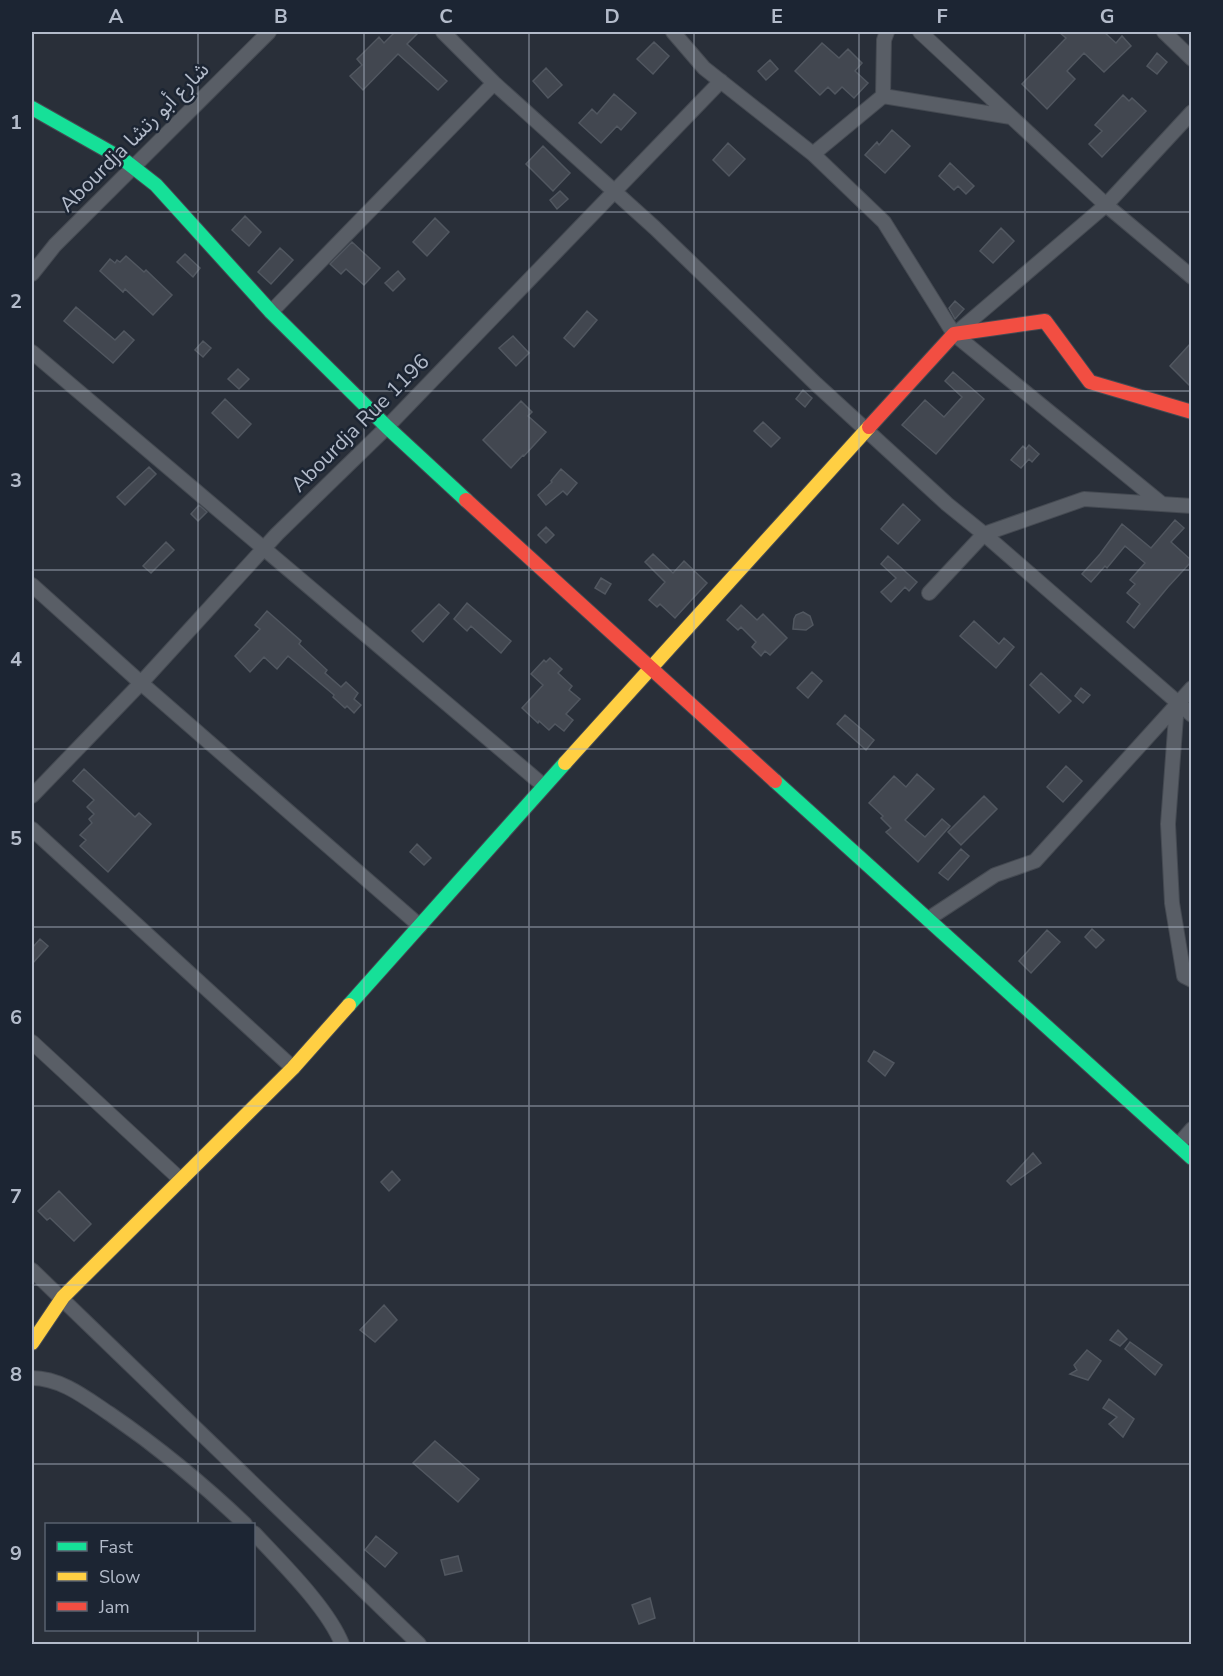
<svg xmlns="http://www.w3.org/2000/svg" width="1223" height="1676" font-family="'Nunito Sans','Noto Sans Arabic',sans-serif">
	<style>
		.building { fill: #424750; stroke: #515760; stroke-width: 1.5 }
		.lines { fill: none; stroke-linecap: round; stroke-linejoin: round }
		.street-casing { stroke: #454a52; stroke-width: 16 }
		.fast-casing { stroke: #454a52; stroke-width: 16 }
		.slow-casing { stroke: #454a52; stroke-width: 16 }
		.jam-casing { stroke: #454a52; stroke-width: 16 }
		.street { stroke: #595e66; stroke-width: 14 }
		.fast { stroke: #16e098; stroke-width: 14 }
		.slow { stroke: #ffcf43; stroke-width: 14 }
		.jam { stroke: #f24e42; stroke-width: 14 }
		.grid { fill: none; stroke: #b3bbca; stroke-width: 1.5; stroke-opacity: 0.55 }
		.labels { text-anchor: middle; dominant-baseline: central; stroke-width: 5; stroke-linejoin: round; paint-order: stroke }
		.street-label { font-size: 21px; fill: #b3bbca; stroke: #1c2533 }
		.neatline { fill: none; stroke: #b3bbca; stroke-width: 2 }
		.grid-label { font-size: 20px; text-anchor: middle; font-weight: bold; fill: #b3bbca }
	</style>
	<rect width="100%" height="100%" fill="#292f39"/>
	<path class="building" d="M395 32H419L407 44 447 81 438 90 398 54 363 90 350 76 362 65 357 59 379 37 384 43Z
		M1059 32H1104L1116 43 1122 36 1131 46 1104 72 1084 53 1067 71 1075 79 1047 109 1022 84 1066 38Z
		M654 42 669 56 653 74 637 59Z
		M822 43 839 58 848 49 862 63 855 71 868 83 854 98 842 87 835 94 828 87 820 95 795 71Z
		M1157 53 1167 62 1157 74 1147 66Z
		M770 60 778 69 766 80 758 71Z
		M546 68 562 85 548 98 533 81Z
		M614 94 636 113 621 130 617 126 601 143 579 123 592 109 597 114Z
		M1123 95 1129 101 1132 98 1146 111 1102 157 1089 144 1102 131 1095 125Z
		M892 130 910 146 885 173 865 155 877 142 879 145Z
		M728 143 745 159 729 176 713 160Z
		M543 146 570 173 553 191 526 164Z
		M950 163 974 186 966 194 958 186 954 190 939 176Z
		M560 191 568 199 557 209 550 200Z
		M245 216 261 232 249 246 232 230Z
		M435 218 449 232 427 256 413 242Z
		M1001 228 1014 241 993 263 980 251Z
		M352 242 380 268 364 285 346 269 341 274 330 264Z
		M280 248 293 260 271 284 258 272Z
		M185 254 200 268 193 277 177 262Z
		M126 256 144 272 146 270 172 295 153 315 125 289 123 292 100 271 110 259 115 263 117 260 120 262Z
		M398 271 405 279 393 291 385 283Z
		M955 301 964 309 955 319 949 308Z
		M76 307 115 340 124 331 134 340 113 363 64 321Z
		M587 311 597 320 574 347 564 338Z
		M513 336 529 353 516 366 499 348Z
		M203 341 211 348 203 357 195 350Z
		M1191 343V387L1170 366Z
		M238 369 249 379 239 389 228 379Z
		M953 372 984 399 936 454 902 425 925 400 944 417 962 397 945 381Z
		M803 390 812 398 805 407 796 399Z
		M225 399 251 424 238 438 212 413Z
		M521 401 532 412 528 416 546 432 524 456 523 455 511 468 483 440Z
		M763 422 780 438 771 447 754 431Z
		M1029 445 1039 454 1032 462 1029 459 1021 468 1011 460 1023 446 1026 449Z
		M149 467 156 474 125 505 117 497Z
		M561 469 577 483 567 495 563 491 546 505 538 495 552 482 551 481Z
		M903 504 920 520 898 544 881 529Z
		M199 505 207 512 198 521 191 514Z
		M1175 520 1184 528 1171 542 1191 560V562L1168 587 1134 628 1127 622 1140 604 1127 593 1135 584 1130 580 1145 563 1125 546 1107 568 1105 566 1091 582 1082 574 1100 554 1122 524 1151 548Z
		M546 527 554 535 546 543 538 535Z
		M166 542 174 550 151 573 143 566Z
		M653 554 673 573 684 561 707 583 675 618 660 604 657 607 649 600 665 582 645 562Z
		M888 556 917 582 909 591 905 587 891 602 881 592 896 578 881 564Z
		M601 578 611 584 605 594 595 588Z
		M467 603 511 641 501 653 471 626 467 631 454 619Z
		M439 604 449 613 423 642 412 631Z
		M741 605 757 620 763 614 787 638 770 655 765 651 761 656 752 647 756 642 741 627 738 630 727 620Z
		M267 611 301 641 299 644 327 670 325 673 341 687 346 682 358 693 354 699 361 705 354 713 347 706 345 708 333 697 334 695 288 656 277 669 264 657 250 672 235 656 260 629 255 625Z
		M803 612 810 616 813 625 806 630 793 629 794 619 796 615Z
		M974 621 999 644 1004 638 1014 647 996 668 960 636Z
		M550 658 562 669 558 673 572 686 569 690 580 699 566 714 573 720 564 731 555 724 549 730 539 721 538 723 522 708 543 685 531 674 544 660 546 662Z
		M812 672 822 681 808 698 797 688Z
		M1041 673 1071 701 1059 713 1030 685Z
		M1081 688 1090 695 1083 703 1075 696Z
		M845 715 874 740 866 750 837 724Z
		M1066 766 1082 781 1063 802 1047 787Z
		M84 769 135 817 139 813 151 824 108 872 80 846 86 840 80 835 92 823 89 819 94 814 87 807 94 800 73 781Z
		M917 774 934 789 905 820 925 837 942 819 950 826 918 862 886 832 891 828 881 818 883 816 869 803 894 776 906 787Z
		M984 796 997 809 961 845 948 832Z
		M417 844 431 858 424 865 410 852Z
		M961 849 969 856 948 880 939 873Z
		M1092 929 1104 940 1096 948 1085 937Z
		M1047 930 1060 942 1031 973 1019 961Z
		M40 939 48 946 32 964V948Z
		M874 1051 894 1063 885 1076 868 1061Z
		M1033 1153 1041 1163 1011 1185 1007 1181Z
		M392 1171 400 1180 389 1191 381 1182Z
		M59 1191 91 1224 74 1241 50 1218 47 1220 38 1211Z
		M384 1305 397 1320 375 1342 360 1330Z
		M1118 1330 1127 1339 1120 1346 1110 1340Z
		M1130 1342 1162 1365 1155 1375 1125 1349Z
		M1087 1350 1101 1361 1088 1380 1070 1374 1077 1370 1074 1365Z
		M1109 1399 1134 1419 1123 1437 1109 1424 1117 1417 1103 1408Z
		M435 1441 479 1479 458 1502 413 1463Z
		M376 1536 397 1553 385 1567 365 1550Z
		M458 1556 462 1571 445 1575 441 1560Z
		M650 1598 655 1618 639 1624 632 1605Z"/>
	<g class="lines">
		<g class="street-casing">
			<path id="street" d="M443 32 494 83 655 228 816 384 947 504 984 534 1192 715
				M673 32 704 68 813 154 884 222 954 334 1162 504
				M920 32 1106 205 1192 277
				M1164 32 1192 59
				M883 96 884 40 887 32
				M813 154 883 96 1011 117
				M32 274 55 245 269 32
				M271 312 494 83
				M955 334 1106 205 1192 112
				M32 352 544 786
				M32 585 141 683 420 926
				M929 593 984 534 1084 499 1192 506
				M1177 703 1168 824 1172 903 1184 976 1192 980
				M32 796 141 683 277 534 387 427 721 81
				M32 829 293 1068
				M928 919 995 875 1035 861 1192 688
				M32 1042 181 1180
				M1178 1145 1192 1129
				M32 1270 419 1644
				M32 1378C61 1378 86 1398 110 1414 158 1447 203 1484 245 1524
				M254 1533C281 1562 328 1608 342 1644"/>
		</g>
		<g class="fast-casing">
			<path id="fast" d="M32 108 124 160 156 185 271 312 387 427 466 500
				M775 781 1192 1158
				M349 1005 565 763"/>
		</g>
		<g class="slow-casing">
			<path id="slow" d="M565 763 869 427
				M32 1343 63 1297 293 1068 349 1005"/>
		</g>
		<g class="jam-casing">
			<path id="jam" d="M869 427 954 334 1045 321 1090 382 1192 412
				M466 500 775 781"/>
		</g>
		<use href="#street" class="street"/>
		<use href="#fast" class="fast"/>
		<use href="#slow" class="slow"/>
		<use href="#jam" class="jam"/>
	</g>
	<path class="grid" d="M198 32V1524M364 32V1644M529 32V1644M694 32V1644M859 32V1644M1025 32V1644M32 212H1192M32 391H1192M32 570H1192M32 749H1192M32 927H1192M32 1106H1192M32 1285H1192M32 1464H1192M198 1630V1644"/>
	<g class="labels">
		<g class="street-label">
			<text transform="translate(134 137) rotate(-45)">Abourdja شارع أبو رتشا</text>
			<text transform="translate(360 423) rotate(-45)">Abourdja Rue 1196</text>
		</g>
	</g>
	<rect width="1223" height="1676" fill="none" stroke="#1c2533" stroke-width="66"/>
	<rect x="45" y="1523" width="210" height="108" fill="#1c2533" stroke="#58616f" stroke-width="1.5"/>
	<rect x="57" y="1542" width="30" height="9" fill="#16e098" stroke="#58616f" stroke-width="1.5"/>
	<text x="99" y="1553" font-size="18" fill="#b3bbca">Fast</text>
	<rect x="57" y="1572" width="30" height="9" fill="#ffcf43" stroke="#58616f" stroke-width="1.5"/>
	<text x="99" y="1583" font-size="18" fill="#b3bbca">Slow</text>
	<rect x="57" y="1602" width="30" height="9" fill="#f24e42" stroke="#58616f" stroke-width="1.5"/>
	<text x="99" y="1613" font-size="18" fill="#b3bbca">Jam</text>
	<rect x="33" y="33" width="1157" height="1610" class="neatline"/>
	<g class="grid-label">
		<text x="116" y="23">A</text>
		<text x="281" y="23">B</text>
		<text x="446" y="23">C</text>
		<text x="612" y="23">D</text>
		<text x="777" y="23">E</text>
		<text x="942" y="23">F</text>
		<text x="1107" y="23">G</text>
		<text x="16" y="129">1</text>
		<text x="16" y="308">2</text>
		<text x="16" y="487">3</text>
		<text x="16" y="666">4</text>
		<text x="16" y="845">5</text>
		<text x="16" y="1024">6</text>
		<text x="16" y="1203">7</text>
		<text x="16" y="1381">8</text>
		<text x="16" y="1560">9</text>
	</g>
</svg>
